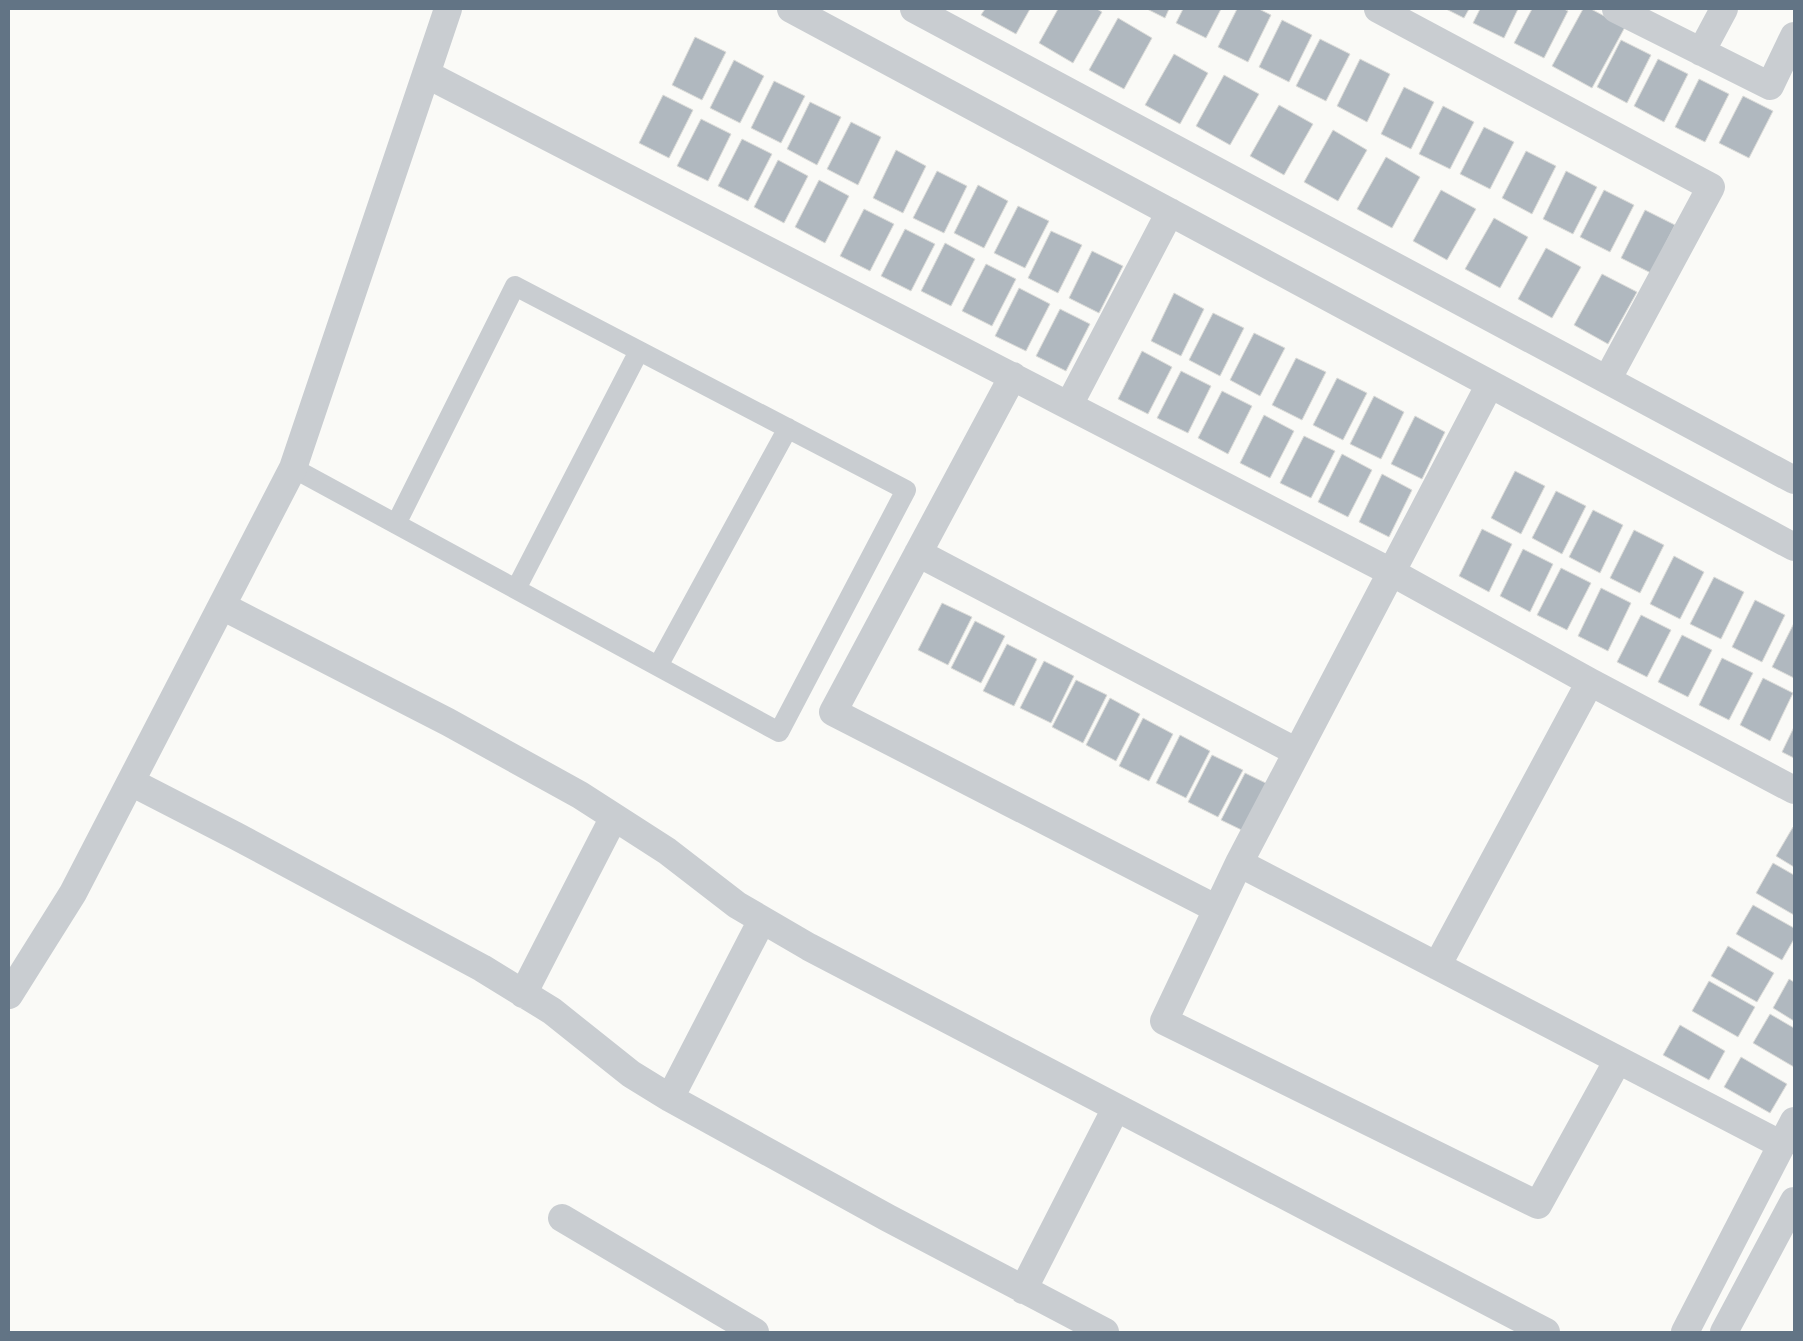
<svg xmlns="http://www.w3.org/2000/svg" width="1803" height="1341" font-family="'Asap Condensed',sans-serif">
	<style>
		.building { fill: #b0b8bf; stroke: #dcdcd9 }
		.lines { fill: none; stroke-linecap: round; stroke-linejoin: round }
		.lane { stroke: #c9cdd1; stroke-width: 20 }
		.street { stroke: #c9cdd1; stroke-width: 28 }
	</style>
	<rect width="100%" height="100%" fill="#fafaf7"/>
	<path class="building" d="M985 9H1030L1016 34 981 15Z
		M1058 9H1097L1102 12 1073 63 1039 43Z
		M1147 9H1169L1165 18Z
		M1183 9H1221L1206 38 1176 23Z
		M1237 9H1259L1271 15 1248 62 1218 47Z
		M1446 9H1469L1464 18Z
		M1480 9H1518L1504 38 1473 23Z
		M1532 9H1564L1568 11 1544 58 1514 43Z
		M1583 9H1591L1625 27 1592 88 1552 66Z
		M1118 18 1152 38 1124 89 1089 70Z
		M1282 20 1312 35 1289 82 1259 67Z
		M695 37 726 52 702 100 672 85Z
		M1320 39 1350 54 1326 101 1296 86Z
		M1621 40 1651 55 1627 103 1597 87Z
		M1174 54 1208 73 1180 124 1145 105Z
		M1360 59 1390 74 1367 122 1337 106Z
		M1658 59 1688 74 1664 122 1634 106Z
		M734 60 764 76 740 123 710 108Z
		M1224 75 1259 94 1230 145 1196 126Z
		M1699 79 1729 94 1705 142 1675 127Z
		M774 81 805 96 781 143 751 128Z
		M1404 87 1434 102 1411 149 1381 134Z
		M663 95 693 110 669 158 639 143Z
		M1743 96 1773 111 1749 158 1719 143Z
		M810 102 841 117 817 165 787 149Z
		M1279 105 1313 124 1284 175 1250 156Z
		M1443 106 1474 122 1450 169 1419 154Z
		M701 119 731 134 708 181 677 166Z
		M851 122 881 137 858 185 827 169Z
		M1484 127 1514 142 1490 189 1460 174Z
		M1333 130 1367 150 1338 201 1304 182Z
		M742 139 772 154 748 201 718 186Z
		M896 150 926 166 903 213 873 198Z
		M1526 151 1556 166 1532 214 1502 198Z
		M1386 157 1420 177 1392 228 1357 209Z
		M778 160 808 176 784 223 754 207Z
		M937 171 967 186 944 233 913 218Z
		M1566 171 1597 187 1573 234 1543 219Z
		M819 180 849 196 825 243 795 227Z
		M978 185 1008 201 984 248 954 233Z
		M1441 190 1476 209 1447 260 1413 241Z
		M1604 190 1634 205 1610 252 1580 237Z
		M1018 206 1049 221 1025 268 994 253Z
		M864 209 894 224 870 271 840 256Z
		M1645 210 1675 225 1651 273 1621 258Z
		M1494 218 1528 237 1500 288 1465 269Z
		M905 229 935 244 911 291 881 276Z
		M1051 231 1082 245 1058 293 1028 278Z
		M945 243 975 259 951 306 921 291Z
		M1546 248 1581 267 1552 318 1518 299Z
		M1092 251 1123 266 1099 313 1069 298Z
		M986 264 1016 279 992 326 962 311Z
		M1602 274 1637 292 1608 344 1574 325Z
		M1019 288 1050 304 1026 351 995 336Z
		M1174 293 1204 309 1181 356 1151 341Z
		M1060 309 1090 324 1066 371 1036 356Z
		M1213 313 1244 328 1220 376 1189 360Z
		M1254 333 1285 348 1260 396 1230 380Z
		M1142 351 1172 367 1148 414 1118 399Z
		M1296 358 1326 372 1302 420 1272 405Z
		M1181 371 1211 386 1188 433 1157 418Z
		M1337 378 1367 393 1343 440 1313 425Z
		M1222 391 1252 406 1228 454 1198 438Z
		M1374 396 1404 412 1381 459 1350 444Z
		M1264 415 1294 431 1270 478 1240 463Z
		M1415 416 1445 432 1422 479 1391 464Z
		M1304 436 1335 451 1311 498 1280 483Z
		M1342 454 1372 470 1348 517 1318 502Z
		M1515 471 1545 486 1521 534 1491 518Z
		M1382 474 1412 490 1389 537 1359 522Z
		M1556 491 1586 506 1562 554 1532 538Z
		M1593 510 1623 525 1600 573 1569 557Z
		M1482 529 1512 544 1489 592 1459 576Z
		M1634 530 1664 545 1640 593 1610 578Z
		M1523 549 1553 564 1530 612 1500 596Z
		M1674 556 1704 572 1680 619 1650 604Z
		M1561 568 1591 583 1567 630 1537 615Z
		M1714 577 1744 592 1721 639 1690 624Z
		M1601 588 1631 603 1608 651 1578 636Z
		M1755 600 1785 615 1762 662 1732 647Z
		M942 603 972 617 948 665 918 650Z
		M1641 615 1671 630 1647 677 1617 662Z
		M975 621 1005 636 981 683 951 668Z
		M1794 623V678L1772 667Z
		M1682 635 1712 650 1688 697 1658 682Z
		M1007 644 1037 659 1014 706 983 691Z
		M1722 658 1753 673 1729 720 1699 705Z
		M1044 661 1074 676 1051 723 1020 708Z
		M1763 678 1793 693 1770 741 1740 725Z
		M1076 680 1107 695 1083 743 1052 727Z
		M1110 698 1140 714 1116 761 1086 745Z
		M1143 718 1173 734 1149 781 1119 766Z
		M1794 727V758L1782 752Z
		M1180 735 1210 751 1186 798 1156 783Z
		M1212 755 1243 770 1218 817 1188 802Z
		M1245 773 1276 788 1252 835 1221 820Z
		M1793 827H1794V867L1776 856Z
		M1773 863 1794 875V915L1756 893Z
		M1753 905 1794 928V939L1782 960 1736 934Z
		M1728 946 1774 973 1757 1002 1711 976Z
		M1789 979 1794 982V1021L1773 1008Z
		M1709 981 1755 1007 1738 1037 1692 1011Z
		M1770 1014 1794 1028V1067L1753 1043Z
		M1680 1025 1725 1051 1709 1080 1663 1055Z
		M1741 1057 1787 1084 1770 1113 1724 1087Z"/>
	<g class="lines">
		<path class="lane" d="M293 468 779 732 906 490 515 286 396 524
			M516 589 639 351
			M658 666 788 428"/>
		<path class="street" d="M791 9 1794 547
			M914 9 1794 480
			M1378 9 1711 187 1607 380
			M1616 9 1770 86 1794 36
			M1701 52 1724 9
			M426 74 1391 572 1590 682 1794 790
			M1013 376 833 712 1217 909
			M1490 384 1239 863 1782 1145
			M1069 405 1170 212
			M918 553 1297 752
			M222 606 448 722 580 795 667 851 737 905 809 947 1546 1332
			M131 782 236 836 482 968 552 1011 631 1074 670 1098 888 1218 1105 1332
			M1239 863 1164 1021 1538 1205 1618 1060
			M1437 966 1590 682
			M523 994 614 817
			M9 995 73 893 293 468 448 9
			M670 1098 762 920
			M562 1218 755 1332
			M1023 1290 1116 1108
			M1685 1332 1794 1121
			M1724 1332 1794 1201"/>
	</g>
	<rect width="1803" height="1341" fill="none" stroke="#627485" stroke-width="20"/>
</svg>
